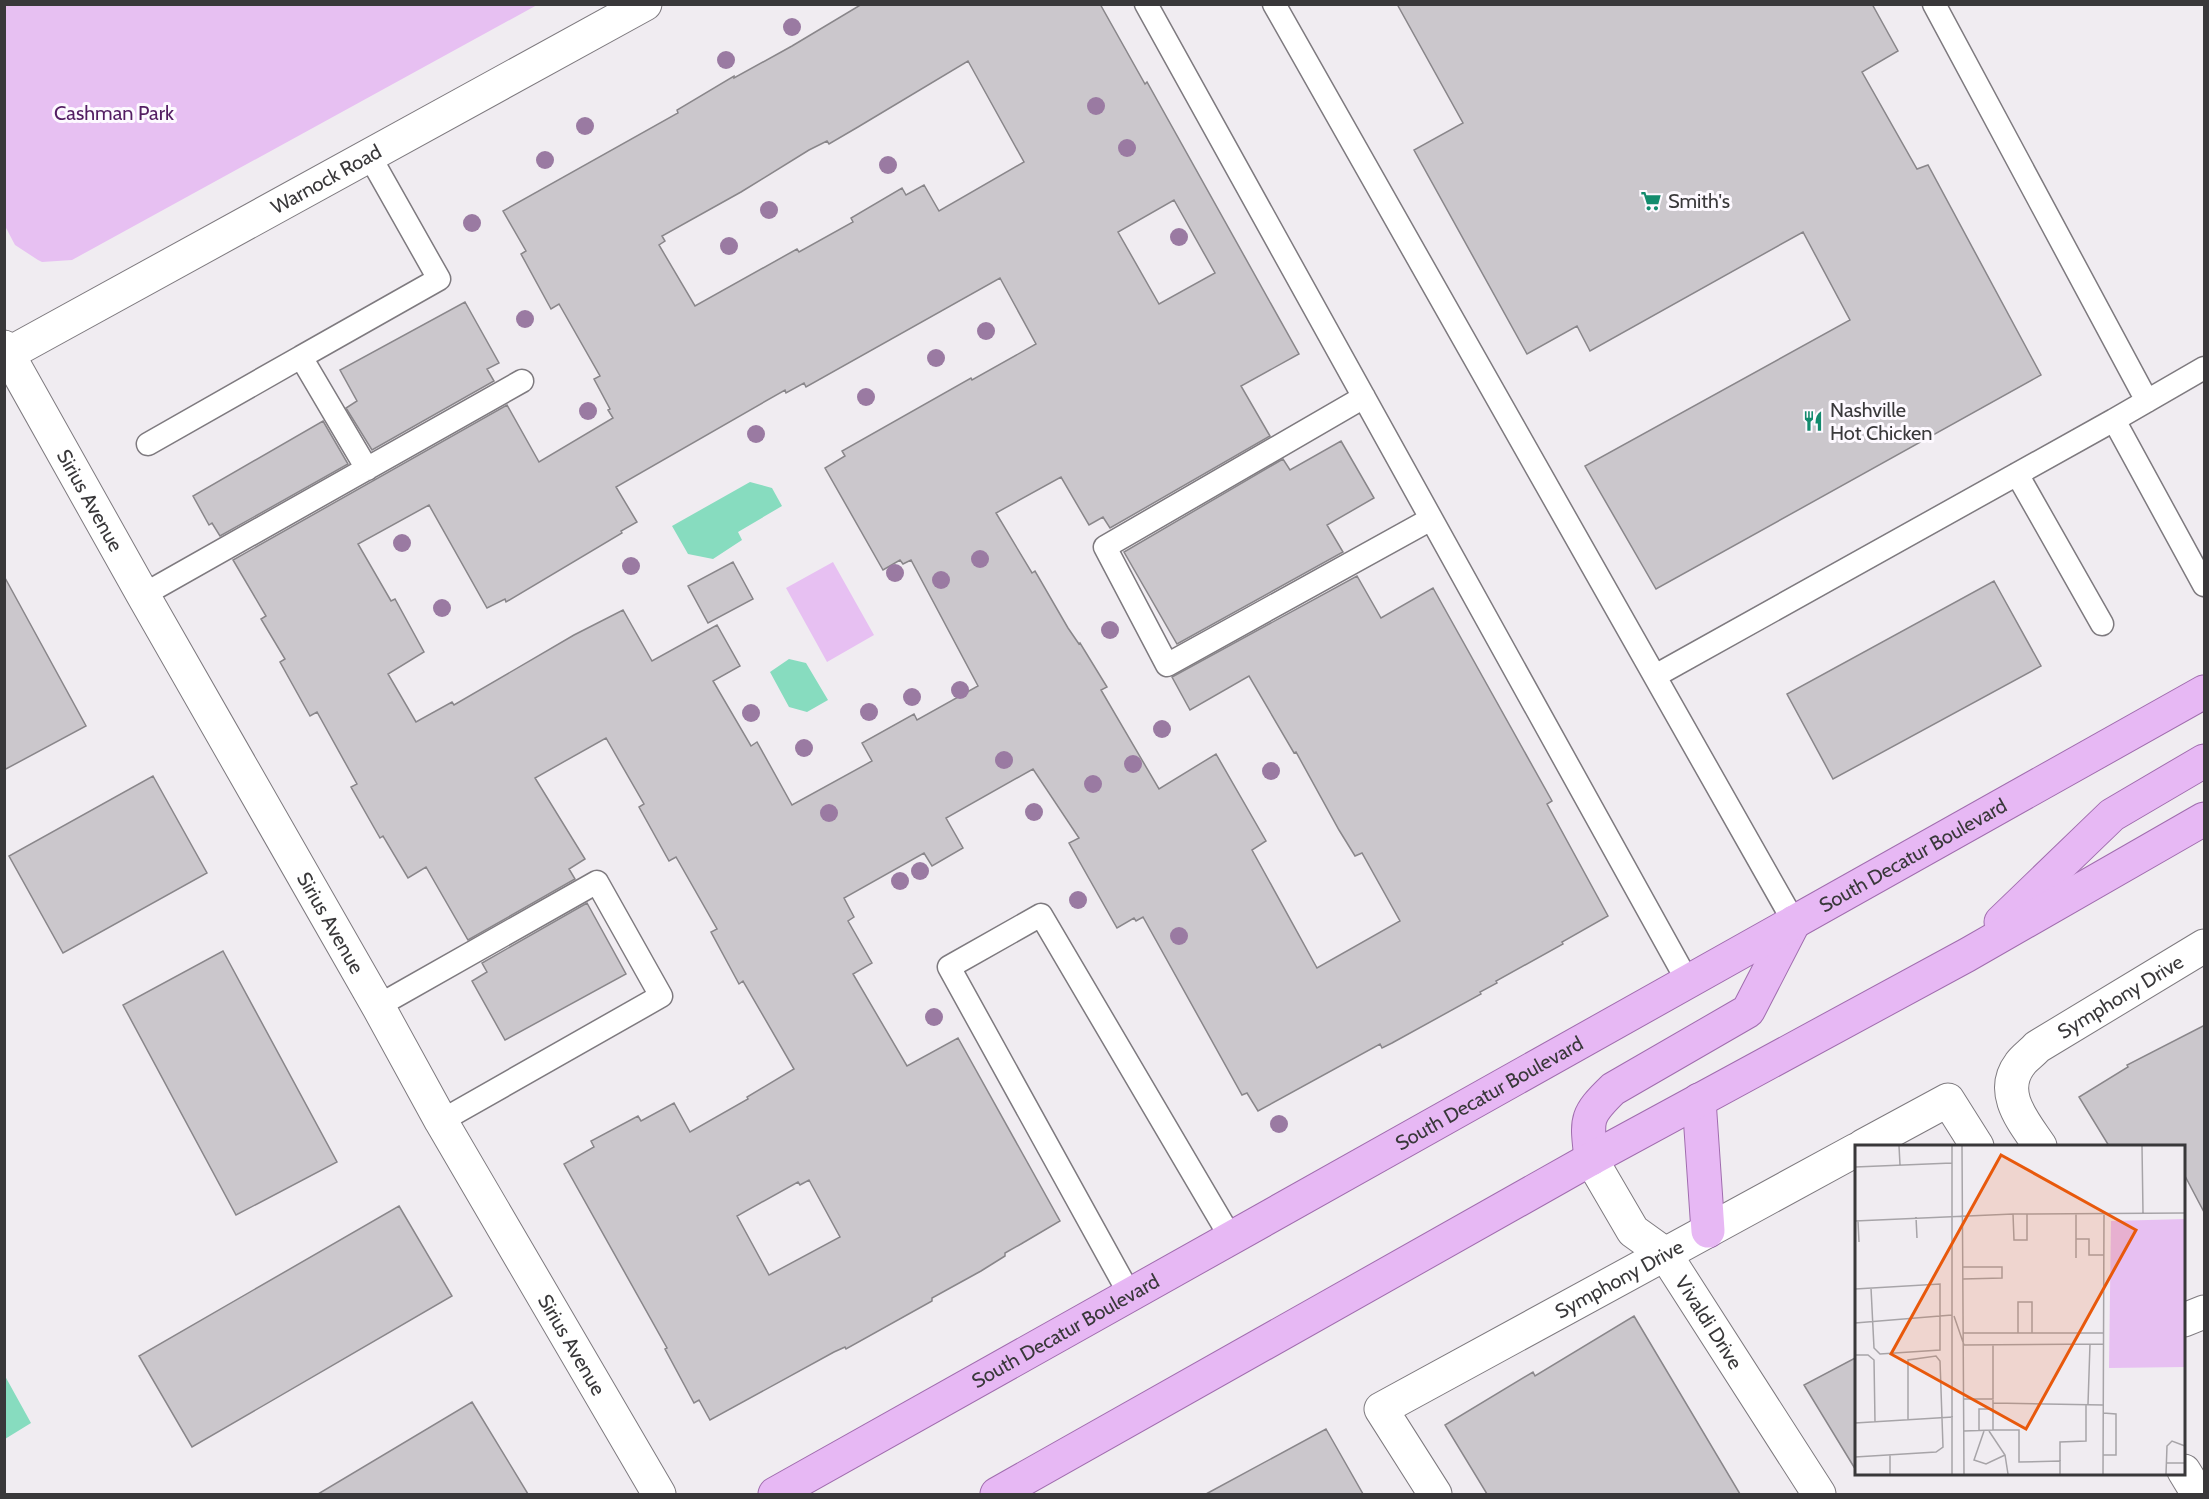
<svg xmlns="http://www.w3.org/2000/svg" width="2209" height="1499" font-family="Cabin,sans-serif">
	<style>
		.green { fill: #e7c0f2 }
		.water { fill: #87dcbf }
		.building { fill: #cbc7cc; stroke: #89868a; stroke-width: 1.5; fill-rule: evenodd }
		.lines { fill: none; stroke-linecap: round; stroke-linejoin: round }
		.service-casing { stroke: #7e7a7f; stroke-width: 25 }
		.minor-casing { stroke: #7e7a7f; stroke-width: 35 }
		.tertiary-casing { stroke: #7e7a7f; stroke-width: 35 }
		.primary-casing { stroke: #a06dae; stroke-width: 35 }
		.service { stroke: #fff; stroke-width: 22 }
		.minor { stroke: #fff; stroke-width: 33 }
		.tertiary { stroke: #fff; stroke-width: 33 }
		.primary { stroke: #e7b8f4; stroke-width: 33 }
		.tree { fill: #9a7aa2 }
		.labels { text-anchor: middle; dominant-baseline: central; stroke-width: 6; stroke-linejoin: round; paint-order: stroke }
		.park-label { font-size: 20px; fill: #531d62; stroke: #fdf9ff }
		.street-label { font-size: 20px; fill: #39383a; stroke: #fdf9ff }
		.poi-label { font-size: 20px; fill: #39383a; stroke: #fdf9ff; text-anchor: start }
		.inset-road { fill: none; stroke: #a7a4a8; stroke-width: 1.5 }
		.view { fill: #e8590c; fill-opacity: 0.15; stroke: #e8590c; stroke-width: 3 }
		.inset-edge { fill: none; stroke: #39383a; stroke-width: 3 }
	</style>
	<rect width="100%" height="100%" fill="#f0ecf1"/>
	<path class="green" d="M4 5 5 4 537 5 72 260 42 262 38 260 15 245 5 226Z
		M833 562 874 635 827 662 786 588Z"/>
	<path class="water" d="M750 482 772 488 782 506 738 532 742 540 713 559 688 554 672 526Z
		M789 659 806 663 828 700 807 712 789 707 770 672Z
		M5 1376 31 1423 5 1439H4Z"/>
	<path class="building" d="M862 4H1100L1145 84 1147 82 1299 354 1241 386 1270 436 1110 528 1103 517 1089 525 1061 477 996 513 1032 573 1035 571 1068 628 1079 644 1080 643 1107 687 1101 690 1159 789 1216 754 1266 841 1252 850 1317 968 1400 921 1362 853 1355 856 1339 830 1296 752 1294 753 1249 676 1190 710 1172 677 1357 576 1381 618 1433 588 1552 801 1547 804 1608 916 1562 942 1563 944 1496 981 1497 983 1480 992 1481 994 1392 1043 1382 1048 1380 1044 1258 1111 1247 1093 1242 1095 1143 917 1136 921 1134 918 1117 928 1069 843 1079 838 1033 769 946 818 963 848 932 866 924 853 844 898 854 917 848 921 872 963 853 974 907 1066 958 1038 1060 1221 1021 1244 1005 1253V1256L981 1271 932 1298V1301L846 1349 845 1347 834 1352 710 1420 699 1400 694 1403 665 1349 667 1348 564 1164 594 1147 591 1141 638 1116 641 1121 674 1103 690 1132 748 1099 747 1097 794 1069 743 981 739 984 711 932 717 929 676 857 669 861 639 807 644 804 606 738 535 778 585 859 569 869 575 879 468 940 426 867 408 878 383 836 380 838 351 787 357 784 317 712 310 716 280 662 285 659 261 619 266 616 233 560 507 405 539 462 613 418 608 410 610 409 594 379 600 376 559 304 551 309 521 254 526 251 503 211 678 113 677 110 734 76V78L792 46ZM968 61 1024 162 939 211 924 185 906 195 902 188 851 218 853 222 799 252 797 249 695 306 659 245 665 241 662 236 741 192 809 150 827 141 829 144 858 127ZM1174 200 1215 273 1159 304 1118 232ZM1000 278 1036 344 972 380 971 378 842 451 845 456 825 468 883 570 900 560 903 564 911 560 978 686 917 720 914 714 862 743 872 761 792 805 757 742 751 746 713 681 740 666 717 625 652 661 623 610 574 635 454 705 452 702 416 722 388 674 424 652 395 599 391 601 358 544 429 505 487 608 505 599 506 602 622 533 621 531 637 522 616 487 785 390 786 393 804 383 806 387ZM809 1180 840 1237 769 1275 737 1216 798 1182 800 1185Z
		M1397 4H1872L1898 51 1862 72 1917 169 1928 165 2041 375 1656 589 1585 466 1850 320 1803 232 1590 351 1577 326 1527 354 1414 150 1463 123Z
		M465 302 499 363 487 369 494 381 372 450 346 408 357 401 340 370Z
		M323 421 348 464 220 536 212 523 209 525 193 496Z
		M1341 441 1374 498 1327 525 1343 552 1177 644 1124 552 1283 459 1290 470Z
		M733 562 753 599 708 623 688 586Z
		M4 576 86 726 4 770Z
		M1994 581 2041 666 1833 779 1787 694Z
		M153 776 207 873 63 953 9 856Z
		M587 903 626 974 505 1040 472 981 487 972 482 963Z
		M223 951 337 1162 236 1215 123 1005Z
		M2205 1025V1214L2184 1174V1146H2109L2079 1097 2128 1067 2127 1065Z
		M399 1206 452 1296 192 1447 139 1356Z
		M1634 1316 1740 1494H1487L1445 1425 1533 1372 1535 1376Z
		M1857 1357V1472L1804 1385Z
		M472 1402 528 1494H318Z
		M1326 1429 1363 1494H1206Z"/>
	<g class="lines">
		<g class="service-casing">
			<path id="service" d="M1146 4 1688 982
				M1274 4 1794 922
				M1934 4 2147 401
				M1364 397 1105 547 1167 665 1431 519
				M2114 420 2204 368
				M148 444 301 357
				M367 469 301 357 439 279 369 155
				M2017 474 2102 624
				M143 595 522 381
				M1655 676 2114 420 2204 585
				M378 1006 597 882 661 996 441 1121
				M1130 1295 949 967 1041 915 1231 1238"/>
		</g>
		<g class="minor-casing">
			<g id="minor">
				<path id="s1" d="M8 354 645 4"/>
				<path d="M1863 1146 1948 1100 1977 1146"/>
				<path id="s2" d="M2040 1146C2024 1122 1998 1093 2020 1064 2024 1058 2032 1053 2037 1047L2204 946"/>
				<path id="s3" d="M1591 1159 1633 1231 1665 1254 1819 1494"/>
				<path d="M2184 1320 2204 1312"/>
				<path d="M2184 1471 2198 1494"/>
				<path id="s4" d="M1435 1494 1381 1409 1856 1150"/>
			</g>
		</g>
		<g class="tertiary-casing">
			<g id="tertiary">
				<path id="s5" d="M4 347 143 595 378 1006 441 1121 659 1494"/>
			</g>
		</g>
		<g class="primary-casing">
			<g id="primary">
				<path d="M2001 922 2112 815 2204 761"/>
				<path d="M1699 1100 1708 1231"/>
				<path d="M1591 1159C1587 1120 1584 1117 1613 1089L1748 1011 1794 922"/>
				<path id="s6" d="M775 1494 2204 692"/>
				<path d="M997 1494 1591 1159 1967 955 2204 819"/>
			</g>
		</g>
		<use href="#service" class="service"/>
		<use href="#minor" class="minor"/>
		<use href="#tertiary" class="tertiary"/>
		<use href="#primary" class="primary"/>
	</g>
	<g class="tree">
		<circle cx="792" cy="27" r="9"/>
		<circle cx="726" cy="60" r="9"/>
		<circle cx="1096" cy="106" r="9"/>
		<circle cx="585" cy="126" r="9"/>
		<circle cx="1127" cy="148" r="9"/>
		<circle cx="545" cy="160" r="9"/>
		<circle cx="888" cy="165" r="9"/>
		<circle cx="769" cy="210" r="9"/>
		<circle cx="472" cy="223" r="9"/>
		<circle cx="1179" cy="237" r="9"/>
		<circle cx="729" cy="246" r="9"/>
		<circle cx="525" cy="319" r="9"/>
		<circle cx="986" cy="331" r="9"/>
		<circle cx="936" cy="358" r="9"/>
		<circle cx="866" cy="397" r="9"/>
		<circle cx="588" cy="411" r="9"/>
		<circle cx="756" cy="434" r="9"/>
		<circle cx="402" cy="543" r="9"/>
		<circle cx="980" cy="559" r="9"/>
		<circle cx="631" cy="566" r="9"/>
		<circle cx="895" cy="573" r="9"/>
		<circle cx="941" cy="580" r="9"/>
		<circle cx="442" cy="608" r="9"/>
		<circle cx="1110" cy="630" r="9"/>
		<circle cx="960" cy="690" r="9"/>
		<circle cx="912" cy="697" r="9"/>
		<circle cx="869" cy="712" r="9"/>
		<circle cx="751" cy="713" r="9"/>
		<circle cx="1162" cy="729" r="9"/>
		<circle cx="804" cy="748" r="9"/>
		<circle cx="1004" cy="760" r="9"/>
		<circle cx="1133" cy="764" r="9"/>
		<circle cx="1271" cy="771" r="9"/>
		<circle cx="1093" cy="784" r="9"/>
		<circle cx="1034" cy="812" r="9"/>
		<circle cx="829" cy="813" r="9"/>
		<circle cx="920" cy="871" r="9"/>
		<circle cx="900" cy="881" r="9"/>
		<circle cx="1078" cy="900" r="9"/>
		<circle cx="1179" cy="936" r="9"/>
		<circle cx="934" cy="1017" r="9"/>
		<circle cx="1279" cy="1124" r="9"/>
	</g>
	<defs>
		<g id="supermarket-bare" transform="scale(1.62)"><path d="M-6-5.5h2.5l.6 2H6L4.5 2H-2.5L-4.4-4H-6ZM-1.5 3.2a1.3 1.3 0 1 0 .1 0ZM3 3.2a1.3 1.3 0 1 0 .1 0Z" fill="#138b6d" stroke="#fdf9ff" stroke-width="2.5" paint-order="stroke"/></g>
		<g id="restaurant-bare" transform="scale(1.62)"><path d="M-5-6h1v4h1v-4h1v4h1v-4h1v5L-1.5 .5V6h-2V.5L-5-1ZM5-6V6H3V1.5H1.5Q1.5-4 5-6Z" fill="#138b6d" stroke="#fdf9ff" stroke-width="2.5" paint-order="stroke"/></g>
	</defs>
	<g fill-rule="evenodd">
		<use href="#supermarket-bare" x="1651" y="201"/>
		<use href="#restaurant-bare" x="1813" y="421"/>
	</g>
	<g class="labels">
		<g class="park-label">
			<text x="114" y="113">Cashman Park</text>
		</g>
		<g class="street-label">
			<text stroke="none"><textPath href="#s1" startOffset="363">Warnock Road</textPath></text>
			<text stroke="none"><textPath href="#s5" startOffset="176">Sirius Avenue</textPath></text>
			<text stroke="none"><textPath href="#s6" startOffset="1305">South Decatur Boulevard</textPath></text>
			<text stroke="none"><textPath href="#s5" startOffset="662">Sirius Avenue</textPath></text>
			<text stroke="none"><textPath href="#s2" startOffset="213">Symphony Drive</textPath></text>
			<text stroke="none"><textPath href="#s6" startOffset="819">South Decatur Boulevard</textPath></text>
			<text stroke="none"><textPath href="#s4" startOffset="372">Symphony Drive</textPath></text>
			<text stroke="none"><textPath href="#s3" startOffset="204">Vivaldi Drive</textPath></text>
			<text stroke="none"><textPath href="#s6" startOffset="333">South Decatur Boulevard</textPath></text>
			<text stroke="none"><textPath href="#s5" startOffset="1148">Sirius Avenue</textPath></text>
		</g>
		<g class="poi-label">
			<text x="1668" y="201">Smith's</text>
			<text x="1830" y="410">Nashville<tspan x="1830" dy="23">Hot Chicken</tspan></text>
		</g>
	</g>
	<g transform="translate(1855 1145)">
		<rect width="330" height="330" fill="#f0ecf1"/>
		<path d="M330 74V222L254 223 256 76Z" fill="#e7c0f2"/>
		<path class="inset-road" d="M44 1 45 20M97 1V329M107 1 109 329M287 1 288 68M0 22 97 18M221 68V113M158 69 159 95H172V69M61 72 62 93M0 76 158 69 330 68M3 76 4 97M221 94H234V110H249M108 122H147V133L108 134M0 144 85 139V205L25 209 19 203 16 143M99 171 109 200M0 178 97 170M108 188H248M163 188V157H177V188M109 200 248 199M0 210H13L19 215 20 277M109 254H138V200M138 258 248 260M233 259 235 199M0 278 98 272M138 285H164V317L205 316V329M109 286 138 285V255M124 286V264H138M129 286 119 315 131 319 150 310M134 286 150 310 153 329M35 310V329M248 310H261V269L248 268M0 312 81 307 88 302 85 216 81 211 53 215V275M205 316V297L231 296V259M311 318H330M248 329 249 68M311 329 312 301 317 296 330 301"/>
		<path class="view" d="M146 10 281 85 171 284 36 209Z"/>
		<rect width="330" height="330" class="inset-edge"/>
	</g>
	<rect width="2209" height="1499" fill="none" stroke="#39383a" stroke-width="12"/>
</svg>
